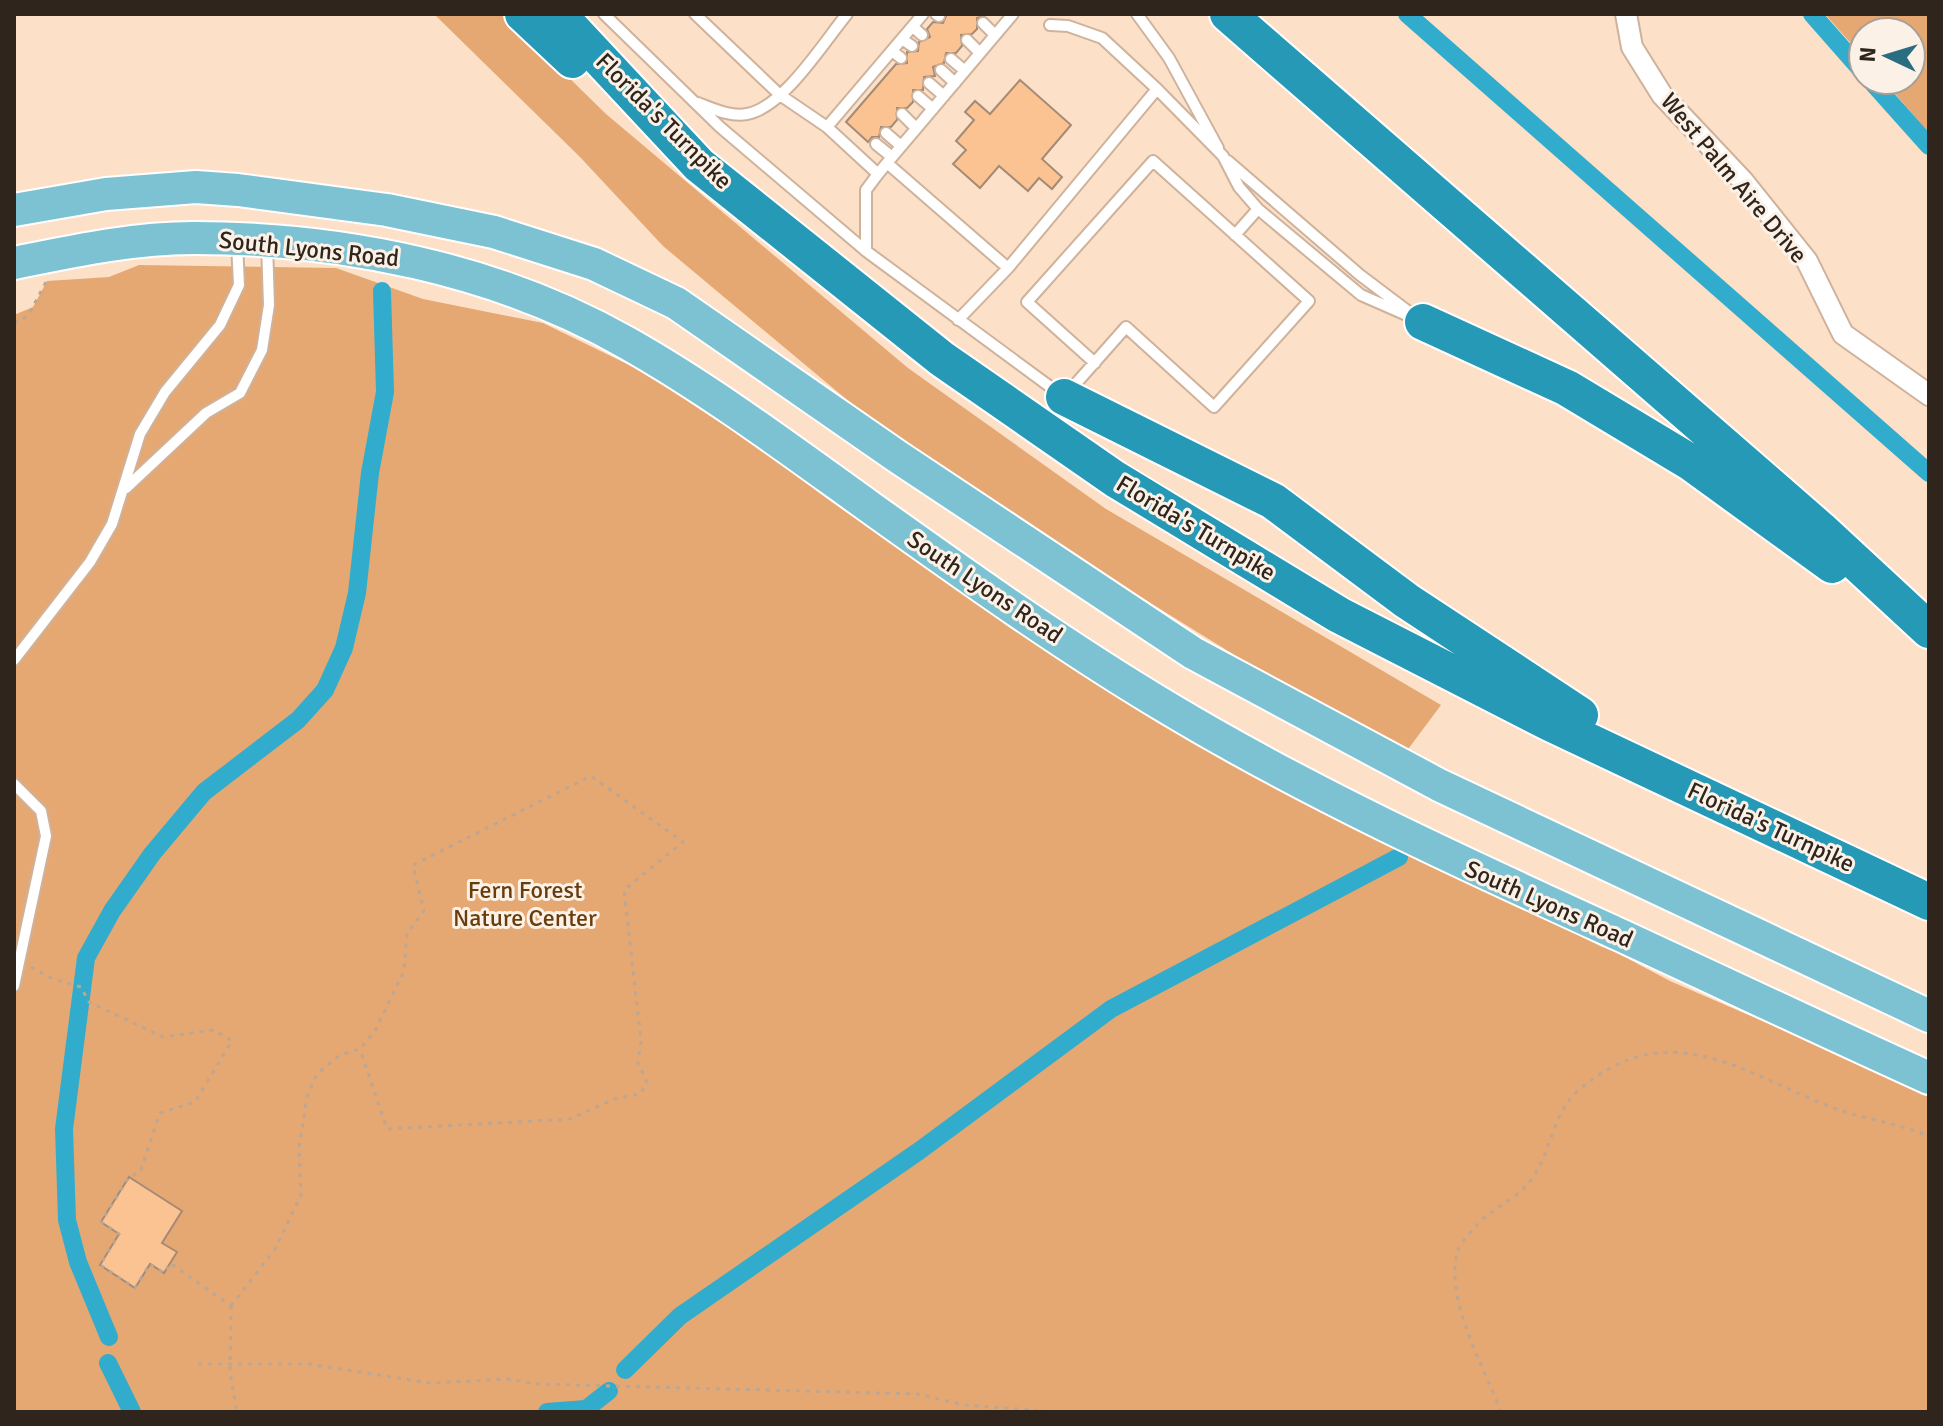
<svg xmlns="http://www.w3.org/2000/svg" width="1943" height="1426" font-family="Signika,sans-serif">
	<style>
		.green { fill: #e6a872 }
		.lines { fill: none; stroke-linecap: round; stroke-linejoin: round }
		.canal { stroke: #31accd; stroke-width: 18 }
		.building { fill: #fcc392; stroke: #a58a75; stroke-width: 2 }
		.service-casing { stroke: #ceb29b; stroke-width: 14 }
		.minor-casing { stroke: #ceb29b; stroke-width: 24 }
		.primary-casing { stroke: #fff; stroke-width: 36 }
		.motorway-casing { stroke: #fff; stroke-width: 40 }
		.path { stroke: #bda692; stroke-width: 3; stroke-dasharray: 4 6; stroke-linecap: butt }
		.service { stroke: #fff; stroke-width: 10 }
		.minor { stroke: #fff; stroke-width: 20 }
		.primary { stroke: #7cc2d3; stroke-width: 32 }
		.motorway { stroke: #2599b6; stroke-width: 36 }
		.labels { text-anchor: middle; dominant-baseline: central; stroke-width: 6; stroke-linejoin: round; paint-order: stroke }
		.street-label { font-size: 24px; fill: #2f251c; stroke: #fcf1e7 }
		.park-label { font-size: 24px; fill: #693c0b; stroke: #fcf1e7 }
	</style>
	<rect width="100%" height="100%" fill="#fde0c8"/>
	<path class="green" d="M434 14H504L606 114 908 368 1106 509 1441 705 1406 752 1262 672 1008 515 870 419 663 246 580 157Z
		M1825 14H1929V133L1883 80H1911V32H1863V57Z
		M139 265 336 268 423 299 543 323 660 380 1335 803 1670 981 1929 1093V1412H14V315L33 307 47 281 109 277Z"/>
	<g class="lines">
		<path class="canal" d="M1407 14 1929 473
			M1812 14 1863 72
			M1870 80 1929 146
			M109 1337 78 1262 67 1220 64 1129 86 958 112 911 152 854 204 792 298 720 325 690 344 648 357 593 370 473 385 392 382 291
			M108 1363 132 1412
			M625 1370 680 1316 919 1151 1111 1009 1399 857
			M547 1412 586 1409 609 1391"/>
	</g>
	<path class="building" d="M947 14H990L977 18V29L972 34 961 35 962 46 956 53H946L944 63 933 67 935 76 924 77 923 90H913V102L907 108H897V120L891 127H881L879 137H872L868 142 846 122 896 64 907 63V52L918 51 919 42 930 37 927 29 933 22 943 23Z
		M1020 80 1071 125 1042 159 1062 177 1052 189 1039 178 1028 191 999 166 980 188 953 164 966 150 956 141 974 120 965 112 975 101 990 114Z
		M129 1177 182 1211 162 1243 177 1252 164 1273 150 1264 135 1288 100 1265 119 1234 101 1222Z"/>
	<g class="lines">
		<g class="service-casing">
			<path id="service" d="M604 14 720 127 866 251 1064 397 1126 327 1214 407 1309 301 1153 161 1027 302 1095 363
				M695 14 780 95 827 127 878 174 887 163 1008 268
				M936 14 939 16
				M1137 14 1169 58 1218 148
				M983 23 995 35
				M1050 25 1068 26 1102 38 1157 89 1223 156 1239 187 1258 209 1361 295 1418 320
				M913 27 922 35
				M902 39 912 46
				M967 40 980 53
				M892 51 901 58
				M951 59 965 71
				M941 70 955 83
				M929 83 944 96
				M918 96 933 109
				M698 103C714 109 730 117 747 114 783 108 824 42 847 14
				M902 114 916 128
				M827 127 923 14
				M886 133 901 146
				M876 144 892 157
				M1228 161 1360 275 1409 312
				M887 163 1013 14
				M1235 235 1258 209
				M866 251V190L878 174
				M958 320 1008 268 1157 89
				M126 488 206 413 240 393 262 350 269 305 267 244
				M14 660 90 562 112 524 140 434 165 392 220 325 239 285 237 243
				M14 784 41 811 46 836 14 986"/>
		</g>
		<g class="minor-casing">
			<path id="minor" d="M1626 14 1632 47 1662 95 1743 181 1807 261 1843 334 1929 395"/>
		</g>
		<g class="primary-casing">
			<path id="primary" d="M14 210 106 194 196 187 238 190 387 210 494 232 594 264 676 303 898 457 1193 653 1439 785 1929 1016
				M14 263C73 251 133 238 194 238 342 238 497 269 627 343 710 390 789 449 867 505 965 575 1064 646 1168 708 1313 795 1465 864 1618 934 1722 982 1825 1031 1929 1078"/>
		</g>
		<g class="motorway-casing">
			<path id="motorway" d="M523 14 572 60
				M558 14 699 165 942 359 1115 479 1339 615 1550 723 1929 902
				M1228 14 1820 529 1929 630
				M1423 322 1567 388 1690 462 1832 565
				M1064 397 1273 501 1407 601 1580 715"/>
		</g>
		<path class="path" d="M14 323 28 316 47 280
			M31 967 53 979 81 987 89 1002 163 1037 214 1030 232 1041 195 1102 160 1113 140 1172 129 1177 101 1222 119 1234 100 1265 135 1288 150 1264 164 1273 170 1263 231 1306
			M231 1306 275 1249 301 1195 299 1149 307 1097 317 1074 340 1055 360 1049 375 1031 404 971 407 933 424 911 413 865 591 776 683 842 624 890 641 1041 638 1062 647 1083 640 1094 614 1099 570 1119 387 1129 360 1049
			M231 1306 230 1372 237 1412
			M198 1364H309L430 1383 508 1379 537 1384 917 1394 965 1405 1059 1412
			M1501 1412C1485 1368 1443 1298 1458 1250 1461 1242 1470 1233 1476 1226 1491 1208 1518 1199 1531 1180 1552 1152 1551 1114 1579 1090 1668 1013 1741 1072 1831 1107 1863 1119 1897 1123 1929 1136"/>
		<use href="#service" class="service"/>
		<use href="#minor" class="minor"/>
		<use href="#primary" class="primary"/>
		<use href="#motorway" class="motorway"/>
	</g>
	<g class="labels">
		<g class="street-label">
			<text transform="translate(664 121) rotate(45)">Florida's Turnpike</text>
			<text transform="translate(1734 178) rotate(50)">West Palm Aire Drive</text>
			<text transform="translate(309 249) rotate(6)">South Lyons Road</text>
			<text transform="translate(1196 528) rotate(31)">Florida's Turnpike</text>
			<text transform="translate(985 587) rotate(34)">South Lyons Road</text>
			<text transform="translate(1771 827) rotate(25)">Florida's Turnpike</text>
			<text transform="translate(1549 904) rotate(24)">South Lyons Road</text>
		</g>
		<g class="park-label">
			<text x="525" y="890">Fern Forest<tspan x="525" dy="28">Nature Center</tspan></text>
		</g>
	</g>
	<rect width="1943" height="1426" fill="none" stroke="#2f251c" stroke-width="32"/>
	<g transform="translate(1887 56) rotate(274)"><circle r="38" fill="#fcf1e7" stroke="#aa9f96" stroke-width="2"/>
	<path d="M0-6L14 30L0 20L-14 30Z" fill="#2b6d80"/>
	<text y="-12" font-size="22" font-weight="bold" text-anchor="middle" fill="#2f251c">N</text>
	</g>
</svg>
